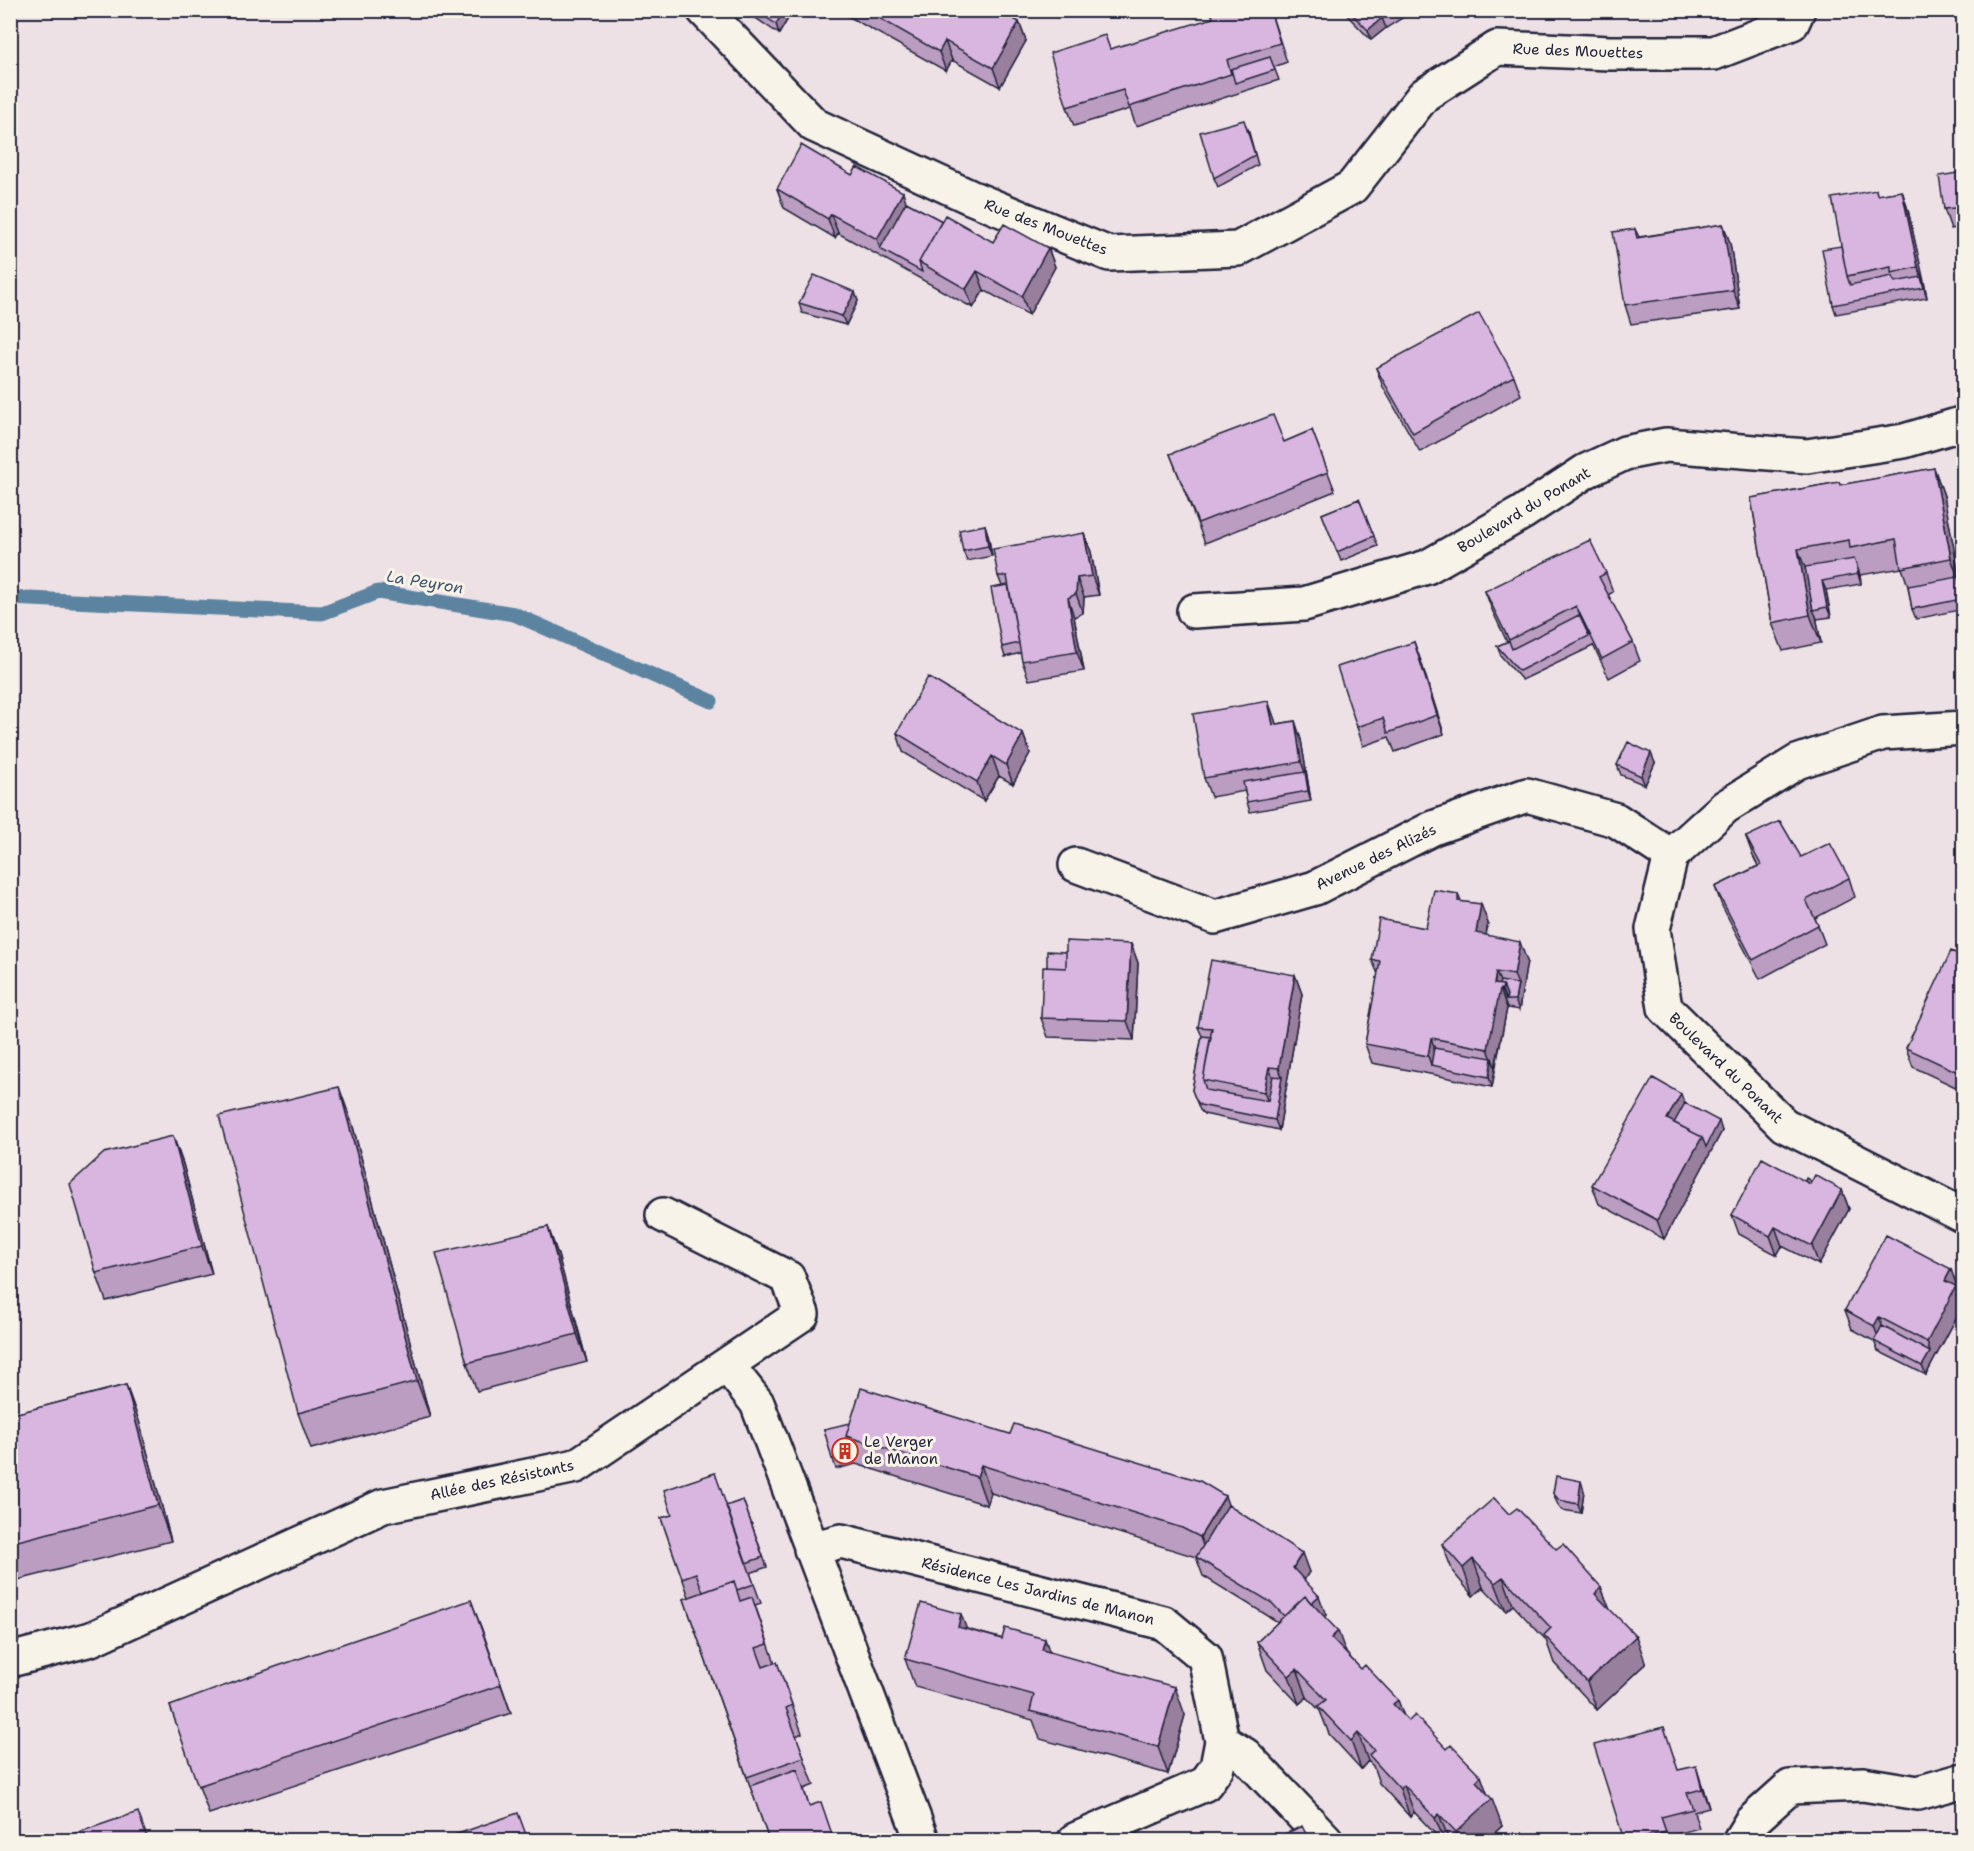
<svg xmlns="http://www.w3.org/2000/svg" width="1974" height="1851" font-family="'Shantell Sans',sans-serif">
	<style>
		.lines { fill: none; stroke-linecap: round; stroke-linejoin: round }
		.stream { stroke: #5c84a0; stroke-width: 15 }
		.minor-casing { stroke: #22223b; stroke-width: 38 }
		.minor { stroke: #f7f3e8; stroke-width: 33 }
		.wall { fill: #ba9dc1; stroke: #22223b; stroke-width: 1.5 }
		.shaded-wall { fill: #977f9d; stroke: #22223b; stroke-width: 1.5 }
		.building { fill: #d8b6e0; stroke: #22223b; stroke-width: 1.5 }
		.labels { text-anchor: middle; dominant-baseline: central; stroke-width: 6; stroke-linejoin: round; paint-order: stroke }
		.street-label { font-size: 15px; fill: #22223b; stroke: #f7f3e8 }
		.poi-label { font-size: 15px; fill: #22223b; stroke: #f7f3e8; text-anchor: start }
		.water-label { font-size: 16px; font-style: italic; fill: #3f536d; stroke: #f7f3e8 }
	</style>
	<rect width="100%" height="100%" fill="#eee1e6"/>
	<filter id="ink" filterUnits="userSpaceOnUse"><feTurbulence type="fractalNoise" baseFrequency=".0167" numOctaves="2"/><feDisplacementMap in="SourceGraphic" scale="12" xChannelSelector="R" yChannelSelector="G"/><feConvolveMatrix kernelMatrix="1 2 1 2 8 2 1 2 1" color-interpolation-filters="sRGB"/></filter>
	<g filter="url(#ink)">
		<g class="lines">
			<path class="stream" d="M10 598 322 613 378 592 514 614 711 701"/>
			<g class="minor-casing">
				<path id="minor" d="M704 10 814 125 970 197 1109 254 1238 249 1352 187 1424 95 1497 48 1610 53H1714L1792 23 1798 10
					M1194 611 1304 604 1427 567 1522 513 1586 471 1625 453 1666 445 1807 456 1904 441 1964 423
					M1964 728 1883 733 1797 762 1725 807 1671 856 1653 929 1665 1008 1784 1125 1964 1216
					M1076 865 1215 917 1315 888 1433 828 1527 795 1616 820 1671 856
					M727 1365 757 1403 922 1840
					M811 1549 841 1541 1164 1623 1205 1657 1222 1741 1217 1767 1205 1784 1075 1840
					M10 1660 91 1639 383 1506 576 1466 802 1314 788 1278 663 1215
					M1222 1741 1245 1755 1326 1840
					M1740 1840 1751 1822 1790 1787 1863 1784 1918 1793 1964 1780"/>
			</g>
			<use href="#minor" class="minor"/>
		</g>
		<path class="wall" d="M744 10H793L779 34Z
			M837 10H998L1019 22 1026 41 1000 87 952 60 946 71Z
			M1211 10H1270L1287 62 1274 67 1279 80 1136 126 1130 109 1074 126 1067 107 1213 18Z
			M1342 10H1415L1386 28 1371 40Z
			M1248 129 1258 165 1218 187 1214 178Z
			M1964 172V227L1951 229 1944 209Z
			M852 175 906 202 942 221 993 242 1048 248 1055 267 1029 315 984 290 973 308 838 233 835 238 784 208 777 189Z
			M1876 190 1877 195 1902 191 1908 210 1927 298 1836 314 1833 305 1841 246Z
			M1723 224 1730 243 1740 309 1631 324 1625 305 1635 229 1639 237Z
			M858 301 846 325 802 313 799 303Z
			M1376 368 1514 376 1521 395 1420 452 1383 387Z
			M1312 430 1335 491 1205 543 1170 454 1284 442Z
			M1934 468 1944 496 1961 586 1964 599V609L1916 619 1912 609 1908 586 1902 568 1860 575 1861 584 1826 590 1831 617 1817 619 1816 616 1821 643 1783 651 1772 623 1751 498 1839 482 1840 485Z
			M1359 499 1378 546 1341 561 1322 514Z
			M985 525 988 535 992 556 967 561 963 551Z
			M1084 533 1091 552 1099 595 1084 597 1083 613 1074 617 1084 671 1029 680 1022 661 1021 653 1005 657 1002 647V586L998 576Z
			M1606 573 1613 592 1608 595 1633 642 1640 661 1609 678 1593 645V646L1522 680 1501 656 1497 646 1507 642 1492 610 1485 591Z
			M1414 642 1444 734 1395 752 1389 737 1363 746 1357 727Z
			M1268 701 1276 724 1295 721 1301 740 1311 801 1250 812 1247 802 1245 791 1211 797 1204 778Z
			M897 733 1023 734 1030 753 1013 784 999 776 984 801 903 752Z
			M1655 763 1645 785 1621 775 1617 765Z
			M1746 837 1801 857 1849 878 1855 897 1815 918 1825 944 1760 979 1722 906 1715 887 1758 866 1753 856Z
			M1458 894 1461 902 1488 923 1486 935 1527 961 1519 1010 1507 1008 1492 1087 1435 1075 1372 1063 1365 1044 1378 974 1372 960 1426 928Z
			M1131 944 1138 963 1134 1040 1048 1037 1041 1018 1047 967 1066 952Z
			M1964 957V1091L1913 1067 1906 1048Z
			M1295 975 1302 994 1279 1130 1204 1114 1200 1110 1192 1090 1202 1036 1198 1027Z
			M1685 1103 1722 1131 1664 1239 1599 1204 1592 1185Z
			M352 1123 430 1417 311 1449 298 1413Z
			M173 1136 183 1164 212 1274 106 1301 96 1273 74 1180Z
			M1805 1181H1812L1842 1190 1849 1209 1819 1265 1782 1246 1777 1255 1739 1234 1732 1215Z
			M548 1227 558 1255 587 1362 477 1391 467 1363Z
			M1958 1288 1957 1290 1963 1305 1926 1375 1878 1351 1874 1341 1852 1329 1845 1310Z
			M126 1385 139 1421 171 1541 10 1582V1415Z
			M824 1429 1010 1434 1228 1505 1309 1572 1304 1580 1326 1615 1324 1616 1347 1654 1404 1716 1487 1794 1502 1826 1487 1840H1441L1414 1812 1410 1817 1379 1783 1373 1766 1368 1761 1361 1769 1329 1734 1320 1711 1307 1697 1299 1704 1267 1670 1257 1642 1278 1622 1203 1576 1196 1557 991 1493 987 1505 856 1464 836 1469Z
			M1584 1491 1581 1513 1562 1510 1557 1503 1553 1493Z
			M743 1500 767 1567 750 1573 761 1603 755 1605 775 1663 777 1662 802 1733 796 1736 814 1785 804 1789 809 1806 769 1840 684 1599 689 1597 661 1518 672 1515 727 1506Z
			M1509 1514 1556 1549 1601 1587 1609 1609 1646 1664 1597 1710 1554 1663 1546 1640 1513 1605 1506 1611 1483 1587 1473 1596 1453 1572 1442 1544Z
			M481 1627 511 1713 209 1814 170 1706Z
			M967 1629 1050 1652 1185 1715 1168 1774 1040 1739 1033 1720 915 1687 905 1659Z
			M1679 1770 1702 1785 1709 1808 1694 1812 1699 1828 1668 1836 1670 1840H1624Z"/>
		<path class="shaded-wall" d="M784 10H793L779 34 776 24Z
			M1382 18 1386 28 1371 40 1368 30Z
			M1019 22 1026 41 1000 87 993 68Z
			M945 41 952 60 946 71 939 52Z
			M1902 191 1908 210 1925 286 1918 267Z
			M903 192 909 211 880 249 877 239Z
			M831 214 838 233 835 238 828 219Z
			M1723 224 1730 243 1740 309 1733 290Z
			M1048 248 1055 267 1029 315 1022 296Z
			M977 271 984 290 973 308 966 289Z
			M1921 277 1925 286 1927 298 1924 288Z
			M855 292 858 301 846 325 842 316Z
			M1934 468 1944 496 1961 586 1964 604 1962 599 1958 577 1951 558Z
			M985 525 988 535 992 556 988 546Z
			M1084 533 1091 552 1099 595 1092 576Z
			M1798 549 1808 576 1813 610 1816 616 1821 643 1810 615Z
			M1857 566 1860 575 1861 584 1858 574Z
			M1077 578 1084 597 1083 613 1076 594Z
			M1822 581 1826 590 1831 617 1827 607Z
			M1068 598 1074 617 1084 671 1077 652Z
			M1414 642 1421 661 1444 734 1437 715Z
			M1268 701 1275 720 1280 744 1273 725Z
			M1295 721 1301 740 1311 801 1308 791 1305 772 1301 762Z
			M1023 734 1030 753 1013 784 1006 765Z
			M1651 753 1655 763 1645 785 1641 776Z
			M992 756 999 776 984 801 977 782Z
			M1481 904 1488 923 1483 952 1476 933Z
			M1520 942 1527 961 1519 1010 1515 1000 1518 984 1514 975Z
			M1131 944 1138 963 1134 1040 1127 1021Z
			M1496 972 1503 989V985L1509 1000H1506L1502 990 1500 989 1507 1008 1495 1068 1488 1049Z
			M1295 975 1302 994 1279 1130 1275 1120 1282 1077 1279 1068Z
			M1431 1038 1438 1057 1431 1065 1428 1056Z
			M1492 1058 1495 1068 1492 1087 1489 1077Z
			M1269 1067 1276 1086 1271 1111 1264 1092Z
			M339 1087 352 1123 430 1417 417 1381Z
			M1681 1094 1688 1113 1678 1132 1667 1119Z
			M1719 1121 1722 1131 1664 1239 1657 1220 1702 1137Z
			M173 1136 183 1164 212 1274 202 1246Z
			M1842 1190 1849 1209 1819 1265 1812 1246Z
			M548 1227 558 1255 587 1362 577 1334Z
			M1775 1227 1782 1246 1777 1255 1770 1236Z
			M1951 1269 1963 1305 1926 1375 1922 1366 1930 1352 1927 1342 1945 1281Z
			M1879 1317 1886 1336 1881 1345 1874 1326Z
			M126 1385 139 1421 171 1541 158 1505Z
			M981 1465 991 1493 987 1505 977 1477Z
			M1581 1481 1584 1491 1581 1513 1578 1504Z
			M1225 1496 1235 1524 1210 1565 1200 1537Z
			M1302 1553 1309 1572 1300 1587 1293 1568Z
			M1473 1559 1483 1587 1473 1596 1463 1568Z
			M1503 1577 1513 1605 1506 1611 1495 1583Z
			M1601 1587 1612 1615 1595 1594Z
			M1319 1596 1326 1615 1297 1641 1290 1622Z
			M471 1600 481 1627 511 1713 501 1685Z
			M961 1614 971 1641 958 1627Z
			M1338 1631 1348 1659 1331 1638Z
			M1636 1636 1646 1664 1597 1710 1587 1682Z
			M1045 1639 1055 1667 1042 1650Z
			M1297 1669 1307 1697 1299 1704 1289 1676Z
			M1175 1687 1185 1715 1168 1774 1158 1747Z
			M1398 1700 1408 1727 1393 1704Z
			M1358 1733 1368 1761 1361 1769 1351 1741Z
			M1696 1766 1702 1785 1709 1808 1702 1789Z
			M1481 1776 1490 1801 1492 1799 1502 1826 1487 1840H1460L1456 1832 1476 1781Z
			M1404 1785 1414 1812 1410 1817 1400 1789Z
			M1439 1814 1449 1840H1444L1435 1818Z"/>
		<path class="building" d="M755 10H784L776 24Z
			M865 10H998L1019 22 993 68 945 41 939 52Z
			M1211 10H1270L1280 43 1227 60 1231 74 1129 107 1123 90 1067 107 1050 53 1105 35 1110 49 1213 18Z
			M1348 10H1395L1382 18 1368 30Z
			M1270 57 1275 70 1235 83 1231 69Z
			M1244 120 1255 155 1214 178 1200 132Z
			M801 145 852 175 857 167 903 192 877 239 831 214 828 219 777 189Z
			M1964 172V207L1944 209 1939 176Z
			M1876 190 1877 195 1902 191 1918 267 1891 273V267L1847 276 1832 198Z
			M906 202 942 221 919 262 922 272 880 249Z
			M945 215 993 242 1004 224 1048 248 1022 296 977 271 966 289 919 262Z
			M1723 224 1733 290 1625 305 1613 232 1635 229 1637 238Z
			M1841 246 1847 276 1850 285 1892 276 1895 282 1921 277 1924 288 1833 305 1822 249Z
			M814 275 855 292 842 316 799 303Z
			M1479 313 1514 376 1413 433 1376 368Z
			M1273 415 1284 442 1312 430 1328 472 1198 523 1170 454Z
			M1934 468 1951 558 1901 568 1896 539 1850 548 1849 540 1798 549 1810 615 1772 623 1751 498 1839 482 1840 485Z
			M1359 499 1374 536 1337 552 1322 514Z
			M985 525 988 546 963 551 959 530Z
			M1084 533 1092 576 1077 578 1076 594 1068 598 1077 652 1022 661 1007 576H998L993 549Z
			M1590 540 1606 573 1599 577 1633 642 1602 659 1576 606 1509 640 1485 591Z
			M1854 559 1857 566 1858 574 1822 581 1827 607 1813 610 1805 567Z
			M1958 577 1962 599 1912 609 1908 586Z
			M1008 585 1019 643 1002 647 991 588Z
			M1579 615 1589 636 1519 671 1497 646 1509 641 1512 649Z
			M1414 642 1437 715 1388 733 1383 718 1357 727 1337 667Z
			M928 677 1023 734 1006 765 992 756 977 782 897 733Z
			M1268 701 1273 725 1295 721 1301 762 1204 778 1193 714Z
			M1628 742 1651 753 1641 776 1617 765Z
			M1305 772 1308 791 1247 802 1243 782Z
			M1780 821 1801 857 1830 843 1849 878 1806 900 1818 925 1753 960 1715 887 1761 865 1746 837Z
			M1434 890 1458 894V901L1481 904 1476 933 1520 942 1514 975 1496 972 1494 984 1503 985 1502 990 1500 989 1488 1049 1431 1038 1428 1056 1365 1044 1380 961 1372 960 1379 919 1426 928Z
			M1066 941 1131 944 1127 1021 1041 1018 1043 967 1066 968Z
			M1047 951 1066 952V968L1047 967Z
			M1951 951 1964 957V1075L1906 1048Z
			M1211 960 1295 975 1279 1068 1269 1067 1264 1092 1203 1080 1212 1028 1198 1027Z
			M1500 981 1518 984 1515 1000H1506L1507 995 1503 985H1499Z
			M1202 1036 1211 1037 1203 1080 1206 1090 1268 1101 1273 1076 1282 1077 1275 1120 1200 1105 1196 1100 1192 1090Z
			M1434 1048 1492 1058 1489 1077 1431 1065Z
			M1653 1078 1681 1094 1667 1119 1702 1137 1657 1220 1592 1185Z
			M339 1087 417 1381 298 1413 219 1116Z
			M1685 1103 1719 1121 1706 1147 1702 1137 1674 1123Z
			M173 1136 202 1246 96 1273 70 1184 104 1153Z
			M1762 1158 1810 1184 1815 1175 1842 1190 1812 1246 1775 1227 1770 1236 1732 1215Z
			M1806 1178 1811 1181 1810 1184 1805 1181Z
			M548 1227 577 1334 467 1363 436 1253Z
			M1886 1235 1951 1269 1945 1281 1956 1286 1927 1342 1879 1317 1874 1326 1845 1310Z
			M1882 1326 1930 1352 1922 1366 1874 1341Z
			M126 1385 158 1505 10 1543V1415Z
			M861 1388 1010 1434 1014 1424 1200 1481 1225 1496 1200 1537 1182 1528 981 1465 977 1477 846 1436Z
			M850 1423 846 1436 852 1454 832 1459 824 1429Z
			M715 1473 754 1584 737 1590 734 1581 703 1592 696 1573 682 1578 661 1518 672 1515 664 1490Z
			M1556 1476 1581 1481 1578 1504 1559 1500 1553 1493Z
			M1494 1498 1509 1514 1517 1508 1556 1549 1563 1544 1601 1587 1595 1594 1636 1636 1587 1682 1544 1635 1551 1628 1503 1577 1495 1583 1473 1559 1463 1568 1442 1544Z
			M743 1500 763 1557 746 1563 726 1506Z
			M1228 1505 1302 1553 1293 1568 1319 1596 1311 1603 1305 1596 1284 1616 1272 1603 1196 1557Z
			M734 1581 740 1601 752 1597 768 1644 756 1648 763 1667 777 1662 792 1705 786 1708 804 1757 747 1777 684 1599Z
			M1305 1596 1338 1631 1331 1638 1361 1669 1365 1665 1398 1700 1393 1704 1409 1721 1415 1715 1447 1749 1451 1745 1481 1776 1476 1781 1492 1799 1456 1832 1439 1814 1435 1818 1404 1785 1400 1789 1369 1755 1374 1750 1358 1733 1351 1741 1318 1706 1326 1700 1297 1669 1289 1676 1257 1642Z
			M471 1600 501 1685 198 1786 170 1706 275 1667Z
			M921 1603 961 1614 958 1627 1002 1639 1005 1628 1045 1639 1042 1650 1175 1687 1158 1747 1030 1711 1034 1695 905 1659Z
			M1664 1727 1678 1770 1696 1766 1702 1789 1687 1793 1693 1809 1661 1817 1666 1832 1635 1840H1624L1594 1745Z
			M797 1769 809 1806 821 1802 834 1840H769L750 1786Z
			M138 1812 148 1840H56Z
			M518 1813 528 1840H440Z
			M1302 1826 1309 1840H1272Z"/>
	</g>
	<defs>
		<g id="building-ring" transform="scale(1.35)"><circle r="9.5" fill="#f7f3e8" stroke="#c8321e" stroke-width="1.5"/><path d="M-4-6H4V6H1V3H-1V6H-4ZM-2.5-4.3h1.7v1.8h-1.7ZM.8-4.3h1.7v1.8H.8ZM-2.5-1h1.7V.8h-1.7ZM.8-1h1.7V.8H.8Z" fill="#c8321e"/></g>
	</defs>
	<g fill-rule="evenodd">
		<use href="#building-ring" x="845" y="1451"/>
	</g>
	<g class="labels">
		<g class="street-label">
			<text transform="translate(1578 51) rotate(2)">Rue des Mouettes</text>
			<text transform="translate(1046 227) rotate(21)">Rue des Mouettes</text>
			<text transform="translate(1524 510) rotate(-31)">Boulevard du Ponant</text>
			<text transform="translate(1376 857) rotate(-26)">Avenue des Alizés</text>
			<text transform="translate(1726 1068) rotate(44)">Boulevard du Ponant</text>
			<text transform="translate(502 1480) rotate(-12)">Allée des Résistants</text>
			<text transform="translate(1038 1591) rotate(14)">Résidence Les Jardins de Manon</text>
		</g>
		<g class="poi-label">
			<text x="864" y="1442">Le Verger<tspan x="864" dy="17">de Manon</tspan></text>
		</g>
		<g class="water-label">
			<text transform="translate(425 582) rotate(9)">La Peyron</text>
		</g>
	</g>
	<rect width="1974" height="1851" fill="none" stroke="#f7f3e8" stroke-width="36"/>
	<rect x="18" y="18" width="1938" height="1815" fill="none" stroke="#22223b" stroke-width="2" filter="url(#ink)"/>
</svg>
